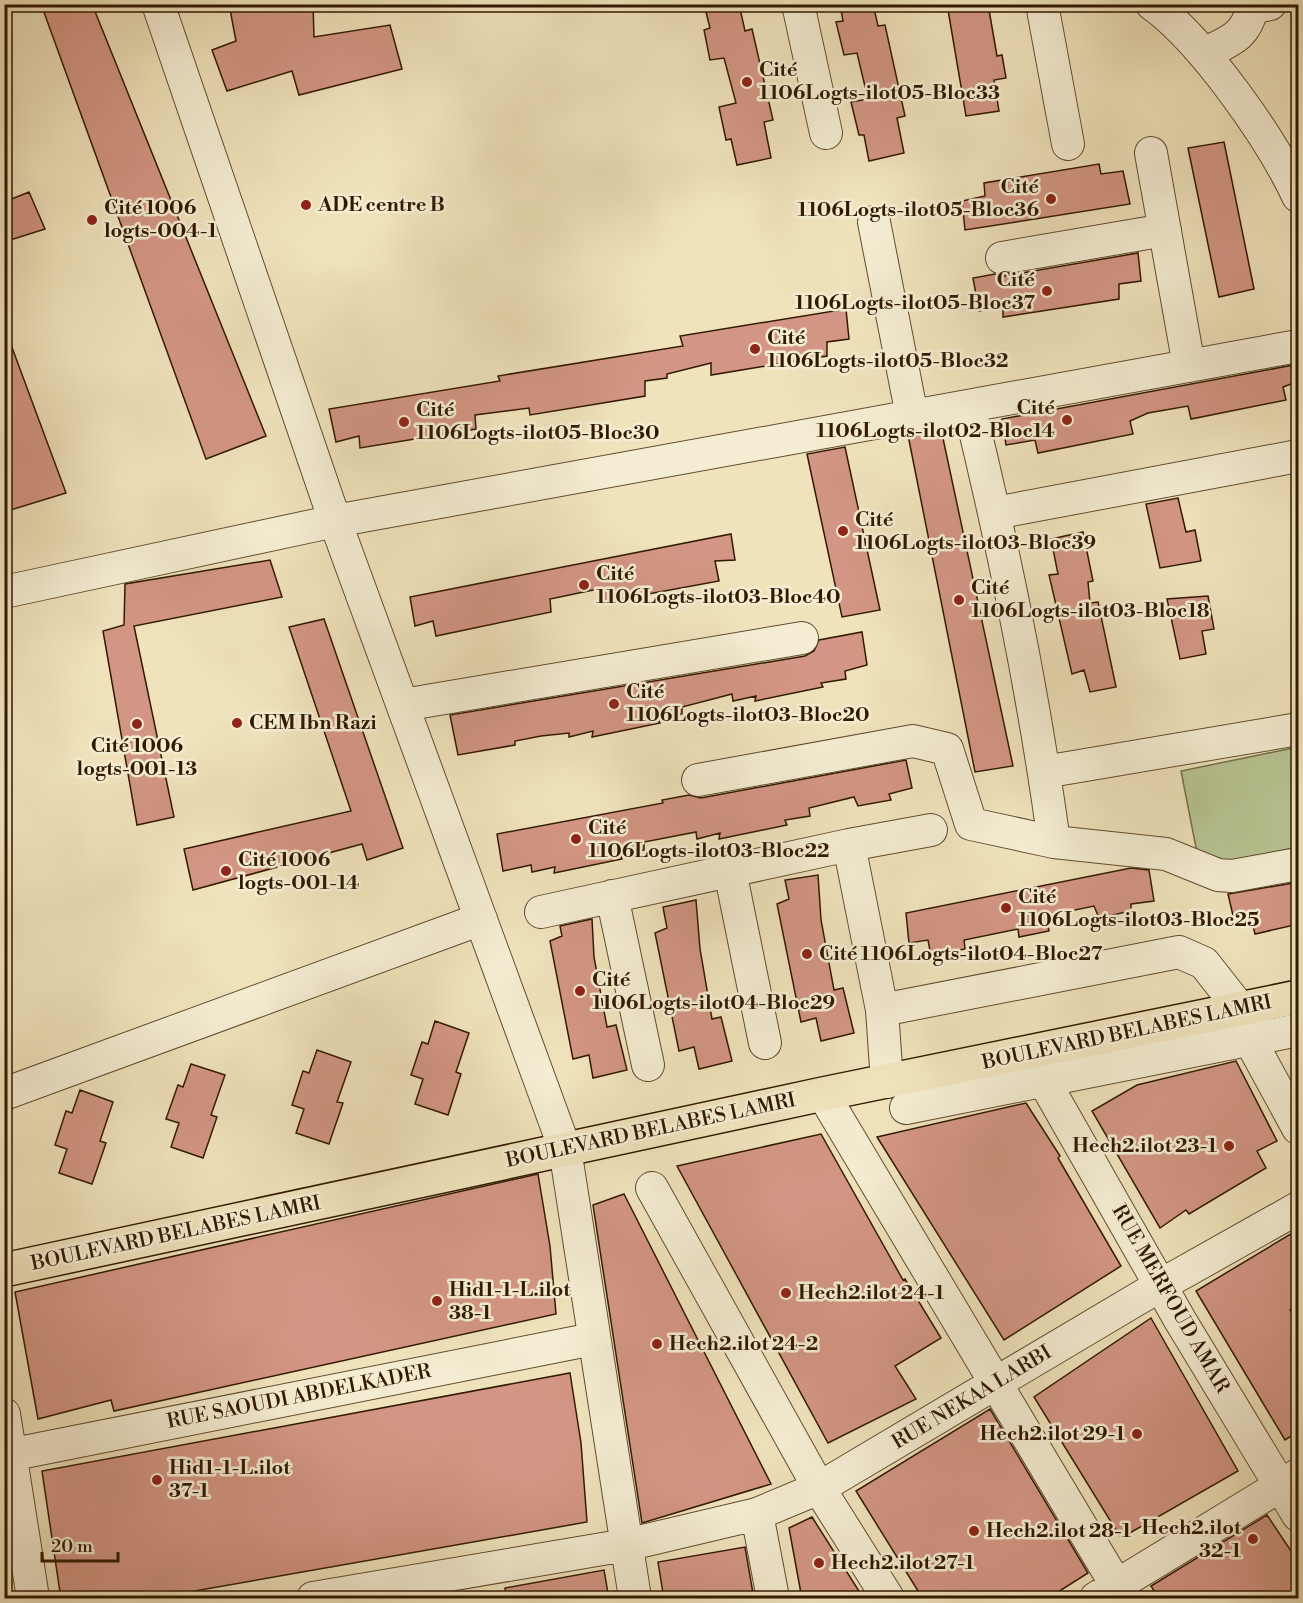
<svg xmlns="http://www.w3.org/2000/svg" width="1303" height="1603" font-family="'Libre Bodoni',serif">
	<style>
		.green { fill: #b7c492; stroke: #746e49; stroke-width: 1.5 }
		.building { fill: #d39684; stroke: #311900; stroke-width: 1.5 }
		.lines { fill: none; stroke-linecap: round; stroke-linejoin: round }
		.minor-casing { stroke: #614c2f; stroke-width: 34 }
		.major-casing { stroke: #311900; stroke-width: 36 }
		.minor { stroke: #f5edd3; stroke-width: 32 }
		.major { stroke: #f0e3bc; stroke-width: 33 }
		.poi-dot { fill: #8f2418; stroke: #f5edd3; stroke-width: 2 }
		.labels { text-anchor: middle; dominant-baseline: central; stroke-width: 5; stroke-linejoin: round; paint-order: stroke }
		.poi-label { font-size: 20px; font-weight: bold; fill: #311900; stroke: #f5edd3; text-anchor: start }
		.street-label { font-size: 20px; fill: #311900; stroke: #f5edd3 }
	</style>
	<rect width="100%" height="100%" fill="#f0e3bc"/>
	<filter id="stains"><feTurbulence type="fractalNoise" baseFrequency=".00333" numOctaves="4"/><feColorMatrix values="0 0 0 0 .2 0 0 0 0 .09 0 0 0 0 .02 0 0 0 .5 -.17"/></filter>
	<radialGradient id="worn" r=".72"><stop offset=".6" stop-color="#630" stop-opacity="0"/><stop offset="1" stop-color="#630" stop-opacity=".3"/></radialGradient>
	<path class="green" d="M1298 747V847L1200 868 1181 771Z"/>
	<path class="building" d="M41 4H92L266 436 206 459Z
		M229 4H313L314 37 390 25 402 69 299 95 292 71 227 91 212 50 236 41Z
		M704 4H739L745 31 752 29 773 120 764 122 771 158 737 165 731 139 726 140 719 107 736 103 724 58 710 60 704 30 710 28Z
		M840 4H873L878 26 885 25 905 116 897 118 904 153 869 161 864 135H859L851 102 868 99 857 53 844 55 836 22 843 21Z
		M947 4H988L997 56 1002 55 1006 78 994 80 999 111 966 116Z
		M1224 142 1254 289 1219 297 1188 148Z
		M1099 164 1101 174 1123 171 1130 204 965 230 962 201 985 196 984 183Z
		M29 192 45 229 4 242V202Z
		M1138 253 1141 281 1119 284V299L1003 317V305L979 311 973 278 995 274 1005 276Z
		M846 309 849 339 827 342V356L711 375V363L667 374V378L645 381V396L530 415 529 408 475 415 476 429 360 448 359 436 336 442 329 409 500 381 498 376 683 346 680 336Z
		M4 334H7L66 493 4 512Z
		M1299 364V381L1283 387 1286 400 1191 419 1188 406 1148 413 1130 421 1133 434 1038 453 1035 440 1006 445 1002 419Z
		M941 429 1013 766 975 772 908 435Z
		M845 447 880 610 842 617 807 454Z
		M1178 498 1186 532 1195 530 1201 561 1160 568 1146 504Z
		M1083 532 1093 581 1088 582 1090 603 1098 602 1116 687 1090 692 1084 670 1072 674 1049 575 1058 574 1051 539Z
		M731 534 735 560 715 561 719 581 599 603 598 589 550 599 551 612 436 636 433 621 415 626 410 597Z
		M270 560 282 597 134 626 174 817 137 825 103 631 124 625 125 584Z
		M1208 596 1214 629 1202 631 1206 654 1180 659 1167 599Z
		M324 619 403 848 367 860 362 844 193 890 184 849 351 811 289 627Z
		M862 632 867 665 845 671 846 679 821 683 823 687 755 701 756 696 733 701 732 694 682 707V714L658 719 660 723 592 737 593 731 569 737V733L541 736 515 741V745L458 755 450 715 805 656 814 651 819 640Z
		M906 760 912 788 889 794 891 800 858 806 854 797 809 808 810 816 785 820 787 825 719 839 720 833 697 839 696 832 644 842V850L620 854 622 859 554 873 555 867 532 872 531 865 503 871 497 834 663 803 662 800 689 795 701 798Z
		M1131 868 1149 870 1154 901 1131 904V911L1099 918 1094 906 1046 916 1049 931 1019 937 1018 929 964 940 965 949 931 956 928 940 909 943 906 913Z
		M818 875 821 920 834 990 843 988 854 1033 821 1041 816 1018 801 1022 777 904 789 899 785 880Z
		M1299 882V924L1255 934 1251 917 1234 920 1228 894Z
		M696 900 700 949 712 1019 721 1017 732 1061 699 1069 694 1047 679 1051 655 933 667 928 663 907Z
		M592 919 594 957 607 1027 616 1025 627 1070 593 1078 589 1055 573 1059 550 941 562 936 560 926Z
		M435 1021 469 1033 456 1072 461 1074 448 1115 415 1104 423 1079 411 1075 422 1042 428 1044Z
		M317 1050 351 1062 337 1102 343 1103 329 1144 296 1133 304 1109 292 1105 303 1071 309 1073Z
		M1236 1061 1277 1141 1257 1151 1266 1168 1189 1214 1186 1210 1160 1228 1092 1111 1137 1085Z
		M191 1064 225 1075 211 1115 217 1117 203 1158 171 1147 179 1123 166 1119 178 1085 183 1087Z
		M80 1090 113 1102 100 1141 106 1143 92 1184 59 1173 67 1149 55 1145 66 1111 72 1113Z
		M1026 1103 1060 1156 1058 1158 1121 1266 1004 1340 877 1137Z
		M821 1134 903 1280 905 1279 941 1338 895 1366 916 1399 828 1443 677 1166Z
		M538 1174 550 1246 556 1314 114 1411 111 1400 38 1419 15 1292Z
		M624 1194 771 1484 642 1523 593 1205Z
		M1299 1229V1305L1290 1310 1299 1323V1431L1285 1440 1196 1291Z
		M1151 1318 1238 1471 1121 1538 1034 1397Z
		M570 1373 581 1443 587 1522 149 1599H61L42 1471Z
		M990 1409 1088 1573 1047 1599H923L856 1491Z
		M1267 1515 1299 1563V1599H1159L1151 1586Z
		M812 1517 864 1599H802L789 1528Z
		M745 1547 754 1599H664L658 1562Z
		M604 1570 609 1599H506L505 1588Z"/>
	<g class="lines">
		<g class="minor-casing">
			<path id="minor" d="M158 4 335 521 565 1149 635 1598
				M798 4 826 133
				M1042 4 1068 144
				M1152 4C1203 41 1271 138 1298 196
				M1204 54C1229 41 1246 37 1252 8L1270 4
				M1151 153 1189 366
				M874 222 912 416
				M1002 258 1165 230
				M969 406C1004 549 1034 695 1054 842
				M995 513 1298 456
				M4 592 335 521 1298 346
				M403 705 802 638
				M1044 772 1298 729
				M698 780 913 741 947 749 971 824 1054 842 1166 854 1218 875 1232 876 1298 864
				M849 845 882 1010 887 1082
				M730 871 765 1043
				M612 896 648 1065
				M541 912 849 845 931 830
				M882 1010 1179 952 1204 963 1241 1010
				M1250 1040 1298 1128
				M1044 1081 1180 1320 1298 1515
				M4 1094 481 919
				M823 1094 1124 1598
				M906 1108 1298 1030
				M652 1188 819 1488 888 1598
				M4 1414 33 1598
				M4 1456 593 1339
				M757 1514 773 1598
				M313 1598 626 1545 757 1514 819 1488 1161 1285 1298 1208
				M1096 1598 1298 1475"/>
		</g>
		<g class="major-casing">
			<path id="major" d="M4 1270 823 1094 1298 997"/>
		</g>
		<use href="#minor" class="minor"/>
		<use href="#major" class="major"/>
	</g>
	<g class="poi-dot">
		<circle cx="747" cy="82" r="6"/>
		<circle cx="1051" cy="199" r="6"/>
		<circle cx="306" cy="205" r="6"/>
		<circle cx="92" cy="220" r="6"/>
		<circle cx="1047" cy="291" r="6"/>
		<circle cx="755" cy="349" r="6"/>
		<circle cx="1067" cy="420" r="6"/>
		<circle cx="404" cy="422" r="6"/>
		<circle cx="843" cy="531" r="6"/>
		<circle cx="584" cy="585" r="6"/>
		<circle cx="959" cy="600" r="6"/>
		<circle cx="614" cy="704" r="6"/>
		<circle cx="237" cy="723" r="6"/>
		<circle cx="137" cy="724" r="6"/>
		<circle cx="576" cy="839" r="6"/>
		<circle cx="226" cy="871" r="6"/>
		<circle cx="1006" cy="908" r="6"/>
		<circle cx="807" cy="954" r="6"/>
		<circle cx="580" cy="991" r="6"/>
		<circle cx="1229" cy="1146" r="6"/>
		<circle cx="786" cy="1293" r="6"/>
		<circle cx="437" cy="1301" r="6"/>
		<circle cx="657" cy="1344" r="6"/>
		<circle cx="1137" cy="1434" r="6"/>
		<circle cx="157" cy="1480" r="6"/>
		<circle cx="974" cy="1531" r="6"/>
		<circle cx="1253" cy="1539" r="6"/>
		<circle cx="819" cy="1563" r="6"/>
	</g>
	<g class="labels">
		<g class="poi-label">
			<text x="759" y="70">Cité<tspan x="759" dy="23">1106Logts-ilot05-Bloc33</tspan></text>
			<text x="1039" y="187" text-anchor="end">Cité<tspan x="1039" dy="23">1106Logts-ilot05-Bloc36</tspan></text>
			<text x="318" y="205">ADE centre B</text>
			<text x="104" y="208">Cité 1006<tspan x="104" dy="23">logts-004-1</tspan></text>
			<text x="1035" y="280" text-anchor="end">Cité<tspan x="1035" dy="23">1106Logts-ilot05-Bloc37</tspan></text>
			<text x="767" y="338">Cité<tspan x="767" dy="23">1106Logts-ilot05-Bloc32</tspan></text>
			<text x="1055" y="408" text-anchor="end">Cité<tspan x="1055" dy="23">1106Logts-ilot02-Bloc14</tspan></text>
			<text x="416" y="410">Cité<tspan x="416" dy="23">1106Logts-ilot05-Bloc30</tspan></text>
			<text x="855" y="520">Cité<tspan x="855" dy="23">1106Logts-ilot03-Bloc39</tspan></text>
			<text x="596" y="574">Cité<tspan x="596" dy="23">1106Logts-ilot03-Bloc40</tspan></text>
			<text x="971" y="588">Cité<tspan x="971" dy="23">1106Logts-ilot03-Bloc18</tspan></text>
			<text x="626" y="692">Cité<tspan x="626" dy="23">1106Logts-ilot03-Bloc20</tspan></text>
			<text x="249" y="723">CEM Ibn Razi</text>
			<text x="137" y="746" text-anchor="middle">Cité 1006<tspan x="137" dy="23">logts-001-13</tspan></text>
			<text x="588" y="828">Cité<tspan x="588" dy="23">1106Logts-ilot03-Bloc22</tspan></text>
			<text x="238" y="860">Cité 1006<tspan x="238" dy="23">logts-001-14</tspan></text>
			<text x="1018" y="897">Cité<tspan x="1018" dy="23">1106Logts-ilot03-Bloc25</tspan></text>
			<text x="819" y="954">Cité 1106Logts-ilot04-Bloc27</text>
			<text x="592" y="980">Cité<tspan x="592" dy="23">1106Logts-ilot04-Bloc29</tspan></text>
			<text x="1217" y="1146" text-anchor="end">Hech2.ilot 23-1</text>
			<text x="449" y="1290">Hid1-1-L.ilot<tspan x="449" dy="23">38-1</tspan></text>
			<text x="798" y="1293">Hech2.ilot 24-1</text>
			<text x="669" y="1344">Hech2.ilot 24-2</text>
			<text x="1125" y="1434" text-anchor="end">Hech2.ilot 29-1</text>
			<text x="169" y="1468">Hid1-1-L.ilot<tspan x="169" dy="23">37-1</tspan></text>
			<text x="1241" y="1528" text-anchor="end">Hech2.ilot<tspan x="1241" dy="23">32-1</tspan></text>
			<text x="986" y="1531">Hech2.ilot 28-1</text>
			<text x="831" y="1563">Hech2.ilot 27-1</text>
		</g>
		<g class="street-label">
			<text transform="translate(1127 1033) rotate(-12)">BOULEVARD BELABES LAMRI</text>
			<text transform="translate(651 1131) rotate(-12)">BOULEVARD BELABES LAMRI</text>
			<text transform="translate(176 1234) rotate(-12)">BOULEVARD BELABES LAMRI</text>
			<text transform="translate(1170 1299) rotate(60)">RUE MERFOUD AMAR</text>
			<text transform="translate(299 1397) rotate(-11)">RUE SAOUDI ABDELKADER</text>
			<text transform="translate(972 1398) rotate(-31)">RUE NEKAA LARBI</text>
		</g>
	</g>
	<rect width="1303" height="1603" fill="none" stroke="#f0e3bc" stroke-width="24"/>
	<rect x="6" y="6" width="1291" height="1591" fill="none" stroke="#311900" stroke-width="3"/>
	<rect x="12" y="12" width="1279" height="1579" fill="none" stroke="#311900" stroke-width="1.5"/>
	<path d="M42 1552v9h76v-9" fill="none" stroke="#311900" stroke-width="3"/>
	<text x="51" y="1552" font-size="18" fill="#311900" stroke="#f5edd3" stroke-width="4.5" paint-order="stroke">20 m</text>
	<rect width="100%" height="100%" filter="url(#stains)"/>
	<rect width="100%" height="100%" fill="url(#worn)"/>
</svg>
